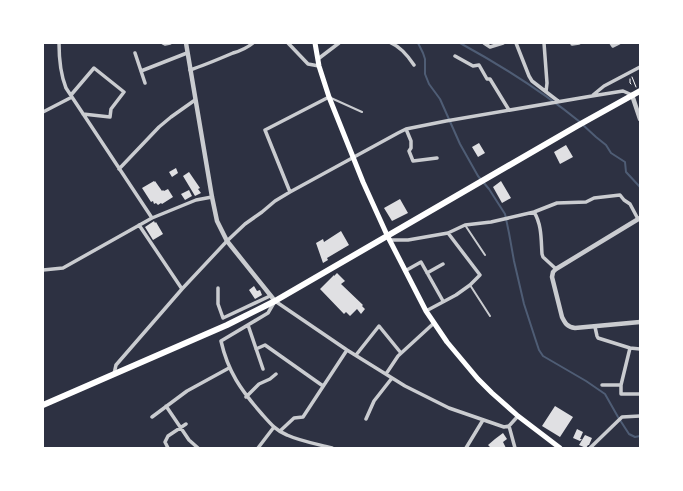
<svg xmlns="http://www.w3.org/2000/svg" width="683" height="491" font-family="'Open Sans',sans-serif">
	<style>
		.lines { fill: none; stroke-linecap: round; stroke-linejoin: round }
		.stream { stroke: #4f5d75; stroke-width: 2 }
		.building { fill: #e0e0e3 }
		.path { stroke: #fff; stroke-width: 1 }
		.service { stroke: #caccd0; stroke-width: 2 }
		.minor { stroke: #caccd0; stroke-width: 3.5 }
		.tertiary { stroke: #caccd0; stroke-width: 4.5 }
		.secondary { stroke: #fff; stroke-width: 5 }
		.trunk { stroke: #fff; stroke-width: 6 }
	</style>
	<rect width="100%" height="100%" fill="#2d3142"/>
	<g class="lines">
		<path class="stream" d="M418 43 423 53 425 59V74L429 84 440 99 460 144 478 176 489 189 505 214 509 233 514 261 524 304 535 338 539 350 543 356 586 381 605 394 618 417 629 434 635 437 640 436
			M460 43C502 66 543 92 580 122
			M583 125 596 137 606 145 611 153 625 162 626 172 640 187"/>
	</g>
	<path class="building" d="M479 143 485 153 478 157 472 147Z
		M566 145 573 157 560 164 554 152Z
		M176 168 178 173 172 177 169 172Z
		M189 172 200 188 198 189 201 193 195 196 183 176Z
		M154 181V182L155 181 162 191 163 190 164 191 168 189 173 197 162 204 161 203 158 205 156 203 154 204 153 201 151 202 142 188Z
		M501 181 511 198 502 203 493 187Z
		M189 190 192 196 185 200 181 194Z
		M400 199 408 213 392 221 384 208Z
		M154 221 155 223 156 222 163 234 153 240 145 227Z
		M341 231 349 245 327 258 328 260 323 263 316 243 323 239 324 242Z
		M337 273 345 281 341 284 363 305 362 306 365 309 361 314 357 309 350 316 346 312 344 314 320 289 334 275V276Z
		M254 286 257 291 260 290 262 295 255 299 249 290Z
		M555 406 573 417 560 437 542 426Z
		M577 429 583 432 580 439H582L580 441 573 438Z
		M503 433 507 439 503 442 506 448H491L488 445 495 439Z
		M585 435 592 438 589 445H588L586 448 579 445Z"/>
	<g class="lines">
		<path class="path" d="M632 77 636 87
			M630 79V83L631 84"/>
		<path class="service" d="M331 98 362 112
			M465 225 485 255
			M470 285 490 316"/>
		<path class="minor" d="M59 43C59 59 60 73 66 88L152 218
			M163 43 165 44 170 43
			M288 43 308 64 319 66
			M391 43C401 47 408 56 414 65
			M484 43 490 47 503 43
			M516 43 529 76 532 81 558 101
			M544 43 547 83 546 92
			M572 43V44L579 43
			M611 43 613 46 619 43
			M135 53 145 83
			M455 56 473 66 479 65 487 79H490L509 110
			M318 59 339 43
			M190 70C205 65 219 59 233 53 240 51 247 48 253 43
			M141 71 187 53
			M71 95 94 68 124 92 111 109 110 117 83 114
			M593 95 604 86 640 67
			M43 112 72 97
			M406 129 411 141V148L409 151 413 161 437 158
			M119 169 159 127 171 117 195 100
			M290 192 265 130 329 97
			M534 212C542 225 541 240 542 254L543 257 556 269
			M139 225 182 289
			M390 240H408L448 233 465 225 491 222 534 212 557 203 586 202 594 198 620 195 624 200 630 204 638 219
			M43 270 63 268 152 218 196 200 212 197
			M405 271 421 262 443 301
			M427 273 443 264
			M218 288V304L223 318 270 296
			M426 311 456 295 470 285 480 275 448 233
			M248 325 263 369
			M595 327 597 336 598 338 630 348 640 349
			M630 348 621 385V394H640
			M256 349 265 345 323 386
			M356 355 379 326 401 353
			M114 374 116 365 182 289 227 241 245 224 262 212 275 201 290 192 398 133 406 129 446 121 592 96 623 91 632 95
			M386 374 398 356 434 323
			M602 385H621
			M246 397 259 384 270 379 276 374
			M166 406 189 440 198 448
			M152 417 187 391 229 368
			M366 419 374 401 392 378
			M509 426 515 448
			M280 431 294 418 303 417 347 350
			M168 448 165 442 168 436 186 424
			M258 448 274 427
			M332 448C317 444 300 441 287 435 276 431 269 422 261 413 241 390 228 372 221 341L268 313 275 301 347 350 405 386 449 408 504 427 509 426 518 416
			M466 448 483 420
			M590 448 622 417 640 416"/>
		<path class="tertiary" d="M186 43 212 197 217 221 227 241 275 301
			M632 95 640 119
			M640 218 556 269 553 272 552 277 562 317C565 323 567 327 575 328L640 322"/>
		<path class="secondary" d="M315 43 319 66 329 97 363 182 387 235 426 311 447 342 478 379 492 393 518 416 560 448"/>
		<path class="trunk" d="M43 405 227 325 275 301 577 126 640 91"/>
	</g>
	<rect width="683" height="491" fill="none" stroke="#ffffff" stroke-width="88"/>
</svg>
